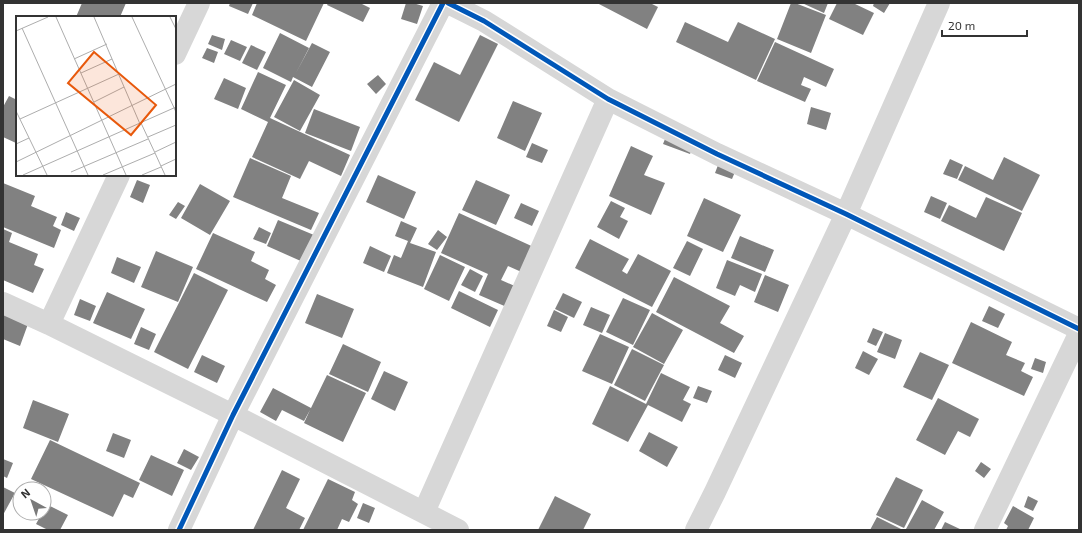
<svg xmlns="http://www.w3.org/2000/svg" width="1082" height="533" font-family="'Exo 2',sans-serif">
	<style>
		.building { fill: #818181 }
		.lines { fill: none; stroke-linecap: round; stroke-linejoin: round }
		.street { stroke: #d7d7d7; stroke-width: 22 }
		.cycleway-casing { stroke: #fff; stroke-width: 8 }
		.cycleway { stroke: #0057b8; stroke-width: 5 }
		.inset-road { fill: none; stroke: #adadad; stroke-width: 1 }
		.view { fill: #e8590c; fill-opacity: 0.15; stroke: #e8590c; stroke-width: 2 }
		.inset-edge { fill: none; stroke: #333; stroke-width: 2 }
	</style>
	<rect width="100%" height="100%" fill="#fff"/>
	<path class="building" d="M82 3H126L120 17H76Z
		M230 3H253L248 14 229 6Z
		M257 3H324L306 41 252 15Z
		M328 3H363L362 4 370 8 363 22 327 5Z
		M406 3H413L423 6 417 24 401 19Z
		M597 3H650L658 7 647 29Z
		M791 3H795L826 15 811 53 777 39Z
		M802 3H828L824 13Z
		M837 3H853L874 13 863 35 829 19Z
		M874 3H890L884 13 873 6Z
		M685 22 728 42 738 22 775 39 756 80 676 42Z
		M280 33 309 48 296 73 312 43 330 52 312 87 293 77 291 82 263 68Z
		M212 35 225 39 222 50 208 44Z
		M480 35 498 44 459 122 415 100 434 62 460 75Z
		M231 40 247 47 240 61 224 54Z
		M775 42 834 69 826 87 804 77 801 85 811 89 805 102 757 81Z
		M251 45 266 52 257 70 242 63Z
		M207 48 218 52 214 63 202 58Z
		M258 72 286 85 270 118 350 155 341 176 309 161 300 179 252 157 268 122 241 109Z
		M378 75 386 84 376 94 367 84Z
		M224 78 246 88 238 109 214 99Z
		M294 80 320 95 300 131 274 117Z
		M9 96 17 100 16 143 3 137V107Z
		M513 101 542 113 525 151 497 138Z
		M811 107 831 113 826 130 807 124Z
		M314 109 360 127 351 151 305 133Z
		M667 134 694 144 690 154 663 144Z
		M532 143 548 150 542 163 526 157Z
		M631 146 653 156 644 175 665 183 651 215 609 196Z
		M1004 157 1040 175 1022 211 958 180 965 166 993 180Z
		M250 158 291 176 282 198 319 213 311 230 233 197Z
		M950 159 963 165 957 179 943 174Z
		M720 160 737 167 732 179 715 173Z
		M378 175 416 192 404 219 366 202Z
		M137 180 150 185 143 203 130 197Z
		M476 180 510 195 496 225 462 210Z
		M3 183 35 196 31 206 57 217 53 226 61 230 54 248 3 227Z
		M200 184 230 201 210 235 181 218Z
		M931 196 947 203 940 219 924 212Z
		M986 197 1022 213 1004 251 941 221 949 205 976 218Z
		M704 198 741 215 723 252 687 236Z
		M611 201 625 208 620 217 628 221 619 239 597 227Z
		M178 202 185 206 176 219 169 215Z
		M521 203 539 211 532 226 514 218Z
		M66 212 80 218 74 231 61 225Z
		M459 213 538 249 526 274 508 266 501 280 517 287 509 308 479 295 488 274 441 253Z
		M278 220 314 235 303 262 267 246Z
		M401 221 417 228 410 243 436 252 423 287 387 273 394 255 401 258 408 241 395 236Z
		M259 227 271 233 266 244 253 239Z
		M3 229 12 233 9 242 38 254 34 265 44 269 33 293 3 280Z
		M438 230 447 237 437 250 428 244Z
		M213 233 255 252 251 261 269 270 265 279 276 285 267 302 196 269Z
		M740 236 774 250 765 272 731 258Z
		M590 239 629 259 622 271 627 274 638 254 671 271 652 307 575 268Z
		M687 241 703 249 690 276 673 268Z
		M370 246 391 256 384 272 363 263Z
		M156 251 193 267 178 302 141 287Z
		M440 255 465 267 449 301 424 289Z
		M117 257 141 267 134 283 111 273Z
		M727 260 762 274 755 292 740 285 735 296 716 288Z
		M470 269 483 276 475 292 461 285Z
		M194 273 228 290 188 369 154 352Z
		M765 275 789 285 778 312 754 302Z
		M674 277 730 306 720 323 744 336 734 353 656 312Z
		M459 291 498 310 490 327 451 308Z
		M107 292 145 309 131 339 93 323Z
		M563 293 582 302 574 318 555 309Z
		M317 294 354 309 342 338 305 323Z
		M623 298 650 310 633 345 606 332Z
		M80 299 96 306 90 321 74 315Z
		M989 306 1005 314 998 328 982 321Z
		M591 307 610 315 602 333 583 325Z
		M554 310 568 317 561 332 547 326Z
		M652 313 683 330 664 364 633 347Z
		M3 314 28 324 20 346 3 339Z
		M971 322 1012 342 1006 355 1025 363 1021 371 1033 377 1024 396 952 363Z
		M141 327 156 334 149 350 134 344Z
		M873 328 883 332 876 346 867 342Z
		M885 333 902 340 895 359 877 352Z
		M600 334 629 347 612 384 582 371Z
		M343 344 381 362 368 392 329 374Z
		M632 349 664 365 645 401 614 385Z
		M863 351 878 359 869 375 855 368Z
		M920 352 949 365 932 400 903 387Z
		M202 355 225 366 217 383 194 372Z
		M725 355 742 363 735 378 718 370Z
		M1035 358 1046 362 1043 373 1031 369Z
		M384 371 408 382 395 411 371 399Z
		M661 373 690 387 683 400 691 404 682 422 648 405 628 442 592 424 610 386 646 404Z
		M327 375 366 393 343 442 304 423 310 410 304 421 282 410 276 421 260 412 273 388 311 408Z
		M698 386 712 391 707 403 693 398Z
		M938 398 979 419 970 437 958 431 945 455 916 440Z
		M33 400 69 414 58 442 23 428Z
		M649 432 678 447 667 467 639 451Z
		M113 433 131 440 124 458 106 451Z
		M50 440 140 483 133 498 124 494 113 517 31 479Z
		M184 449 199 457 191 470 177 463Z
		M151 455 184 470 172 496 139 480Z
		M3 459 13 463 7 478 3 476Z
		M981 462 991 469 984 478 975 471Z
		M282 470 300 479 286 508 305 518 299 530H253Z
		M896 477 923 490 904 528 876 515Z
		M328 479 355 492 352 500 358 504 349 522 342 519 337 530H303Z
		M3 487 15 493 3 515Z
		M555 496 591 514 583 530H576L574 529V530H538Z
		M1028 496 1038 501 1033 511 1024 507Z
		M922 500 944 512 934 530H907L906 529Z
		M363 503 375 508 369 523 357 518Z
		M46 504 68 515 60 530H48L36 524 42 513H44V508Z
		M1013 506 1034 518 1028 530H1006L1008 526 1004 523Z
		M877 517 903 530H870Z
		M945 522 962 530H941Z"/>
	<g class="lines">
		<path class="street" d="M448 3 484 21 608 99 717 154 846 214 1079 329
			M175 54 199 3
			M3 303 49 324 233 415 458 530
			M49 324 119 175
			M424 512 608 99
			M179 530 233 415 443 3
			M696 530 715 492 846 214 939 3
			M985 530 1079 334"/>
		<g class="cycleway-casing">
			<path id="cycleway" d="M448 3 484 21 608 99 717 154 846 214 1079 329
				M179 530 233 415 443 3"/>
		</g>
		<use href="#cycleway" class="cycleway"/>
	</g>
	<g transform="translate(16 16)">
		<rect width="160" height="160" fill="#fff"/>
		<path class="inset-road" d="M40 1 110 159M78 1 124 108M116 1 160 96M154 1 160 13M6 12 72 159M0 15 32 1M58 43 91 28M65 57 96 43M78 86 108 71M0 95 31 159M4 103 103 58M125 107 139 137M132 121 160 109M0 128 13 122M139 136 160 126M0 146 160 68M145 150 160 143M55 156 132 123M7 159 160 91M87 159 139 137 149 159M126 159 145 151"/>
		<path class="view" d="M78 36 140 89 115 119 52 67Z"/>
		<rect width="160" height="160" class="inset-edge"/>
	</g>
	<rect width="1082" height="533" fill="none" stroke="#333333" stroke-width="8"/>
	<g transform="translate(32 501) rotate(320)"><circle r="19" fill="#ffffff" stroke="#adadad"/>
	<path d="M0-3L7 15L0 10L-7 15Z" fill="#7a7a7a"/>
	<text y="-6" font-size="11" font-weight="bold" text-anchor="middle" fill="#333333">N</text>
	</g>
	<path d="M942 30v6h85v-6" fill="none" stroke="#333333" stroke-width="2"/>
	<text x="948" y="30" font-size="12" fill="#333333" stroke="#ffffff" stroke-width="3" paint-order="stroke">20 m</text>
</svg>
